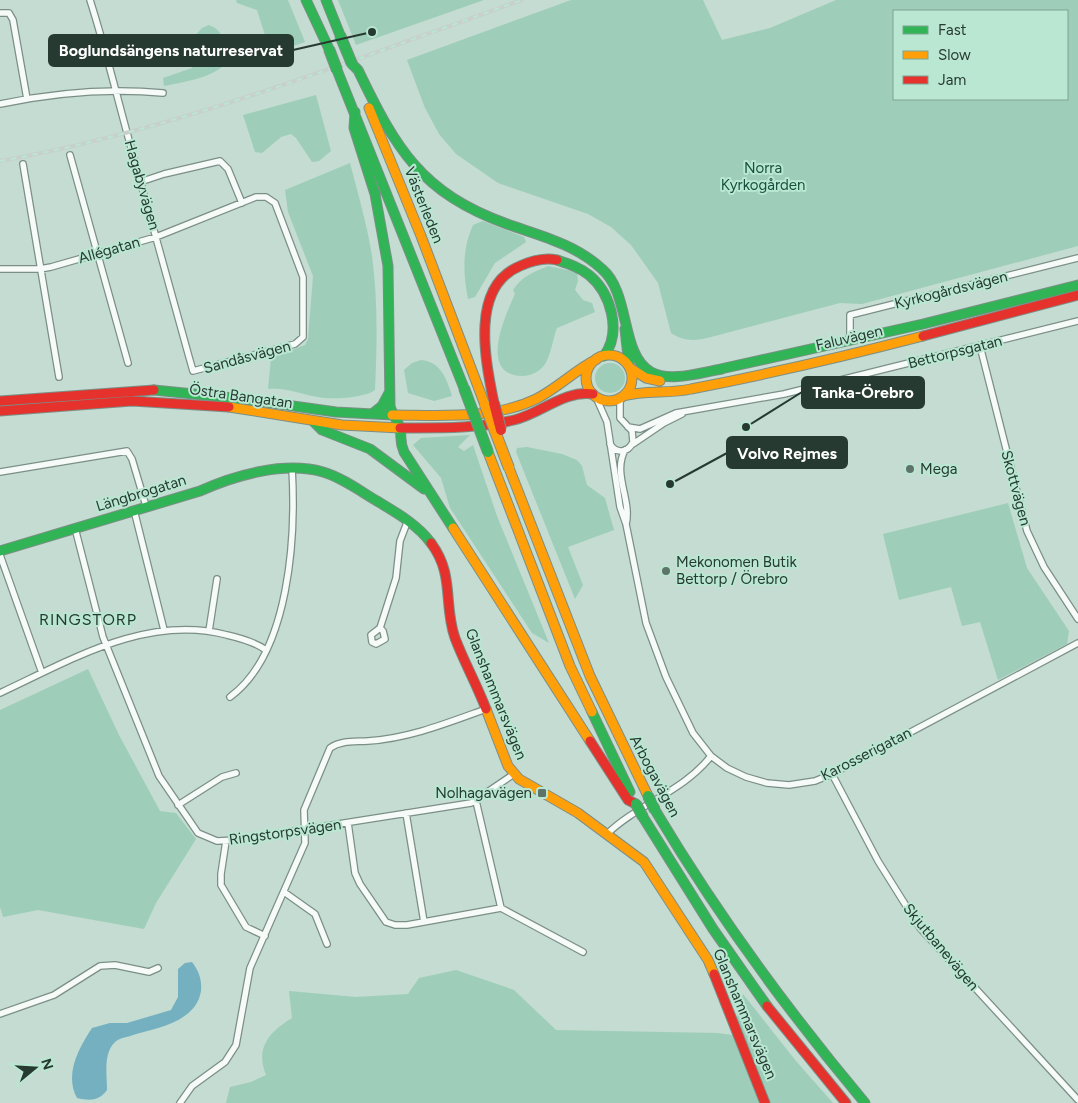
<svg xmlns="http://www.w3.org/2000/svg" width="1078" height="1103" font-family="Figtree,sans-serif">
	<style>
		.green { fill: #9eceb9; fill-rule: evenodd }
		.water { fill: #75b0c1 }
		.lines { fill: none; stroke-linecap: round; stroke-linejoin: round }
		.street-casing { stroke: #7c8f87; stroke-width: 8 }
		.fast-casing { stroke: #7c8f87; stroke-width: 11 }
		.slow-casing { stroke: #7c8f87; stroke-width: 11 }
		.jam-casing { stroke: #7c8f87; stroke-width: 11 }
		.street { stroke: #f6faf8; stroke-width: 5.5 }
		.fast { stroke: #30b455; stroke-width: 9 }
		.slow { stroke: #ff9f0a; stroke-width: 9 }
		.jam { stroke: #e5322d; stroke-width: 9 }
		.rail-casing { stroke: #c8d0cd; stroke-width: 4 }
		.rail { stroke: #b9e7d2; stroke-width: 2; stroke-dasharray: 5.5; stroke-linecap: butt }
		.fast-bridge-casing { stroke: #7c8f87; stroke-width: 12; stroke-linecap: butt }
		.slow-bridge-casing { stroke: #7c8f87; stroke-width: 12; stroke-linecap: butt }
		.jam-bridge-casing { stroke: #7c8f87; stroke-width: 12; stroke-linecap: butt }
		.fast-bridge { stroke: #30b455; stroke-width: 10 }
		.slow-bridge { stroke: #ff9f0a; stroke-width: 10 }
		.jam-bridge { stroke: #e5322d; stroke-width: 10 }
		.poi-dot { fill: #5e736a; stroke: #b9e7d2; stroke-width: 2 }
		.labels { text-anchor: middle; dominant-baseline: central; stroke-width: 4; stroke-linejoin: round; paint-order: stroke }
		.park-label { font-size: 15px; fill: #16513d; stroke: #b9e7d2 }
		.street-label { font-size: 15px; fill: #273a32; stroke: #b9e7d2 }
		.poi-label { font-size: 15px; fill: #273a32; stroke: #b9e7d2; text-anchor: start }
		.neighbourhood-label { font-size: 16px; letter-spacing: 1px; fill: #273a32; stroke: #b9e7d2 }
		.leader { fill: none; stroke: #273a32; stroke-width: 2 }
		.callout-dot { fill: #273a32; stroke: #b9e7d2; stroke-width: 2 }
		.callout { fill: #273a32; stroke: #273a32; stroke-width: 2 }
		.callout-label { font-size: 16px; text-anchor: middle; font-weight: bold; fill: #fff }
	</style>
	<rect width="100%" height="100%" fill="#c4dcd1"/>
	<path class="green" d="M236 0H288L305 42 271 54 257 10 237 3Z
		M338 0H484L356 45Z
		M571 0H703L722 40 770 28 836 0H1078V246L862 304 840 303 711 337C695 341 685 342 671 333L658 283 631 245 611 227 588 214 498 183 456 154 439 134 425 108 407 60ZM1067 11V99H894V11Z
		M209 25C221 30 221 34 224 46 225 49 227 54 227 58 225 76 179 83 164 86L163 78 192 68 187 45 202 28Z
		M316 95 331 151 319 161 312 162 296 138 291 134 281 137 262 153 255 152 243 115Z
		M350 163C358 194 367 224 372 256 378 300 377 346 375 390 365 398 331 400 318 397 300 394 286 387 268 389L271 358 305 345 308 339 313 276 288 212 285 190Z
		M483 221 524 237 526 242 495 263 475 297 468 299C463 273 462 249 473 225Z
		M548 266 577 272 578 281 575 290 583 300 592 303 595 312 557 328C553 338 551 355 545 364 540 372 530 376 522 376 478 375 505 316 515 294L513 290C522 276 534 272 548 266Z
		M421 360C440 361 447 379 452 396L434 401 408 393 404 370 412 363Z
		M595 378a15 15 0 1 1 30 0a15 15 0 1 1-30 0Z
		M470 435 458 447 464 451 473 445 497 516 549 643 532 633 450 508 441 478 413 445 421 438Z
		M527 447 562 454 577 460 582 466 587 485 605 498 614 530 568 547 583 585 575 599 516 452 517 448Z
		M1008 503 1027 568 1069 631 1067 644 998 680 980 622 962 626 951 587 899 600 883 534Z
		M88 669 119 735 160 811 176 813 196 839 156 903 144 929 38 910 3 917 0 907V710Z
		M456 970 514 990 556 1030 718 1033 732 1035 743 994 796 1061 833 1103H226L230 1087 251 1082 266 1075C255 1048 269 1032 292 1018L289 991 356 997 408 994 419 978Z"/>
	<path class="water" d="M192 962C199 971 202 980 201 991 196 1022 157 1028 133 1035 128 1037 119 1038 115 1042 103 1053 107 1075 107 1090 99 1101 90 1101 77 1098 64 1074 79 1048 92 1028L110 1023H127L171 1010 178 997V969L185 963Z"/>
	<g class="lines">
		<g class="street-casing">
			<path id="street" d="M0 13H9L13 20 27 99
				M0 104C53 93 109 88 163 93
				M70 155 128 363
				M23 164 59 377
				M140 182 164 174 220 161 228 169 242 203
				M0 269H40L51 267 156 237 256 197H266L275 203 303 277V337L295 344 193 371 189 357C170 288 151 220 132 151 118 101 106 50 90 0
				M850 341V315L1078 258
				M980 346 1027 531 1044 567 1078 619
				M595 395 607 422 620 507 626 524 646 623 666 677 693 733 711 756 727 768 746 777 767 783 789 785 815 781 832 774 1078 643
				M628 427 640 429 676 413 784 394 1078 321
				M610 444C616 454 628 453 633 442L632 431 620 418V398
				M633 444 664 423 682 414
				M625 450C612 474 632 500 626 524
				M0 472 127 451 132 459 146 506
				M134 510 164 630
				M75 528 103 637 159 776 198 833 217 841 237 840 471 803 514 774
				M0 555 42 673
				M380 628 371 635 372 642 376 644 385 639 383 631 380 628 396 578 400 541 408 520
				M209 631 217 579
				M0 693C71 660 147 614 227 635 240 638 255 642 266 650
				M230 697C290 653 296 536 292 468
				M832 774 878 861 920 928 1078 1100
				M178 805 222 777 236 773
				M406 813 424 922
				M348 823 355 873 360 884 386 922 395 925H407L501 908 476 801
				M607 834C638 804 684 791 711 756
				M226 841 221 874V885L246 927 265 936
				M284 892 315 914 327 944
				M501 908 583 952
				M0 1014 54 995 100 966 115 965 149 972 158 968
				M180 1103 192 1086 225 1062 236 1045 250 968 305 843 304 810 330 748C341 740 355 742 368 741 410 738 447 723 486 709"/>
		</g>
		<g class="fast-casing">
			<path id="fast" d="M306 0 329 49
				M326 0 340 35
				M352 64 358 70C396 149 421 193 507 224 541 236 575 244 602 269 631 294 620 355 651 372 670 383 702 372 722 369
				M337 70 464 388
				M355 112 354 128 375 194 388 266 390 406C392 414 398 421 400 428 402 438 399 440 404 452L453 528
				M557 260C569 264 579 267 589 275 611 293 622 332 604 356
				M625 329 629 366
				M716 370 923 324 1078 285
				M154 390 243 399 336 412 392 415
				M372 414 382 406 389 393
				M314 422 322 430 370 449 424 489
				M0 551 200 491C235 475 285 461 323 472 343 478 360 491 377 501 397 513 418 525 431 543
				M592 712 630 792
				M655 810C717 914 787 1010 865 1103
				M643 817 713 929 767 1006"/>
		</g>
		<g class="slow-casing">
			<path id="slow" d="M369 108 421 236 485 405
				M586 378a23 23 0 1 1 46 0a23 23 0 1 1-46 0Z
				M630 368 646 378 660 381
				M623 396C646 390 669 394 691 389 769 374 846 356 923 336
				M229 407 342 425 400 428
				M392 415C439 415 493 420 536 399 558 388 575 370 597 359
				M488 452 570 666 592 712
				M509 468 590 676 648 796
				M453 528 590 741
				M486 709 508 766 519 779 578 813 644 862 708 960 714 974"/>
		</g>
		<g class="jam-casing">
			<path id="jam" d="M923 336 1078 295
				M0 401 154 390
				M494 403C486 363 469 287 520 266 531 261 544 257 557 260
				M0 411 132 401 229 407
				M400 428C438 428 477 429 514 420 542 413 564 390 593 394
				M431 543C455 575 443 604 455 638 464 662 477 685 486 709
				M590 741 628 800 636 804
				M714 974 765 1103
				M767 1006 846 1103"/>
		</g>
		<use href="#street" class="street"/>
		<use href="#fast" class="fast"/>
		<use href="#slow" class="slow"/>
		<use href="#jam" class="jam"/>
		<g class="rail-casing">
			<path id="rail" d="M0 161C180 129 350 61 522 0"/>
		</g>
		<use href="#rail" class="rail"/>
		<g class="fast-bridge-casing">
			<path id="fast-bridge" d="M340 35 352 64
				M329 49 337 70
				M464 388 488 452
				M648 796 655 810
				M636 804 643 817"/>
		</g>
		<g class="slow-bridge-casing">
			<path id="slow-bridge" d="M485 405 509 468"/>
		</g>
		<g class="jam-bridge-casing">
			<path id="jam-bridge" d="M494 403 501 430"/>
		</g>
		<use href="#fast-bridge" class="fast-bridge"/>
		<use href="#slow-bridge" class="slow-bridge"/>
		<use href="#jam-bridge" class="jam-bridge"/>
	</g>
	<g class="poi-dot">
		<circle cx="910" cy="469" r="5"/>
		<circle cx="666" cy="571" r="5"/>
		<rect x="537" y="788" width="10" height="10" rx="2.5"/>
	</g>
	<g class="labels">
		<g class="park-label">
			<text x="763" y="168">Norra<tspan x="763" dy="17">Kyrkogården</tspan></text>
		</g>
		<g class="street-label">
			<text transform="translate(142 185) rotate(74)">Hagabyvägen</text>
			<text transform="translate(424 205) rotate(68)">Västerleden</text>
			<text transform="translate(109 250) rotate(-16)">Allégatan</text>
			<text transform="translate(951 290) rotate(-14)">Kyrkogårdsvägen</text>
			<text transform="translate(849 338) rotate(-13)">Faluvägen</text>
			<text transform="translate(955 352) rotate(-14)">Bettorpsgatan</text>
			<text transform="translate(247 357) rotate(-15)">Sandåsvägen</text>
			<text transform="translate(241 396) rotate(8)">Östra Bangatan</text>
			<text transform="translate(1016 488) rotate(75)">Skottvägen</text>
			<text transform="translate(141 493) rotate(-17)">Längbrogatan</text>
			<text transform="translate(496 694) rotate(68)">Glanshammarsvägen</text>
			<text transform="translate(866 754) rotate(-27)">Karosserigatan</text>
			<text transform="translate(655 776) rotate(62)">Arbogavägen</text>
			<text transform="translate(285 832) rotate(-8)">Ringstorpsvägen</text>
			<text transform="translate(941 947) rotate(50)">Skjutbanevägen</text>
			<text transform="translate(745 1014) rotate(67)">Glanshammarsvägen</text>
		</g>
		<g class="poi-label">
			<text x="920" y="469">Mega</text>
			<text x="676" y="562">Mekonomen Butik<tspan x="676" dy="17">Bettorp / Örebro</tspan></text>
			<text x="532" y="793" text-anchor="end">Nolhagavägen</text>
		</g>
		<g class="neighbourhood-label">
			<text x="88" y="619">RINGSTORP</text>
		</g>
	</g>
	<path class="leader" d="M372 32L293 50M746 427L802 392M670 484L727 453"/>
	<g class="callout-dot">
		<circle cx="372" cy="32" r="5"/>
		<circle cx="746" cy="427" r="5"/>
		<circle cx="670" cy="484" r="5"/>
	</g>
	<g class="callout">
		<rect x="49" y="35" width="244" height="31" rx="5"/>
		<rect x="802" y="377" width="122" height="31" rx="5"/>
		<rect x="727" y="437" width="120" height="31" rx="5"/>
	</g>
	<g class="callout-label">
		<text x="171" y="56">Boglundsängens naturreservat</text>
		<text x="863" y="398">Tanka-Örebro</text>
		<text x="787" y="459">Volvo Rejmes</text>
	</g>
	<rect x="893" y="10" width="175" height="90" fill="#b9e7d2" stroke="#7fa292"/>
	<rect x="903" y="26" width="25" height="8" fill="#30b455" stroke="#7fa292"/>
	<text x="938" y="35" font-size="15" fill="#273a32">Fast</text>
	<rect x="903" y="51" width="25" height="8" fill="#ff9f0a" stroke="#7fa292"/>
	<text x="938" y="60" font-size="15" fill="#273a32">Slow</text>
	<rect x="903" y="76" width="25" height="8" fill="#e5322d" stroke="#7fa292"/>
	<text x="938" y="85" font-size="15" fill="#273a32">Jam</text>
	<g transform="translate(35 1068) rotate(72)" stroke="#b9e7d2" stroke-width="4" paint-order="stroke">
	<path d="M0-4L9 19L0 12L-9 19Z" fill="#273a32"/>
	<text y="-8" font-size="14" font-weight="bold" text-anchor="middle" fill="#273a32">N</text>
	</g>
</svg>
